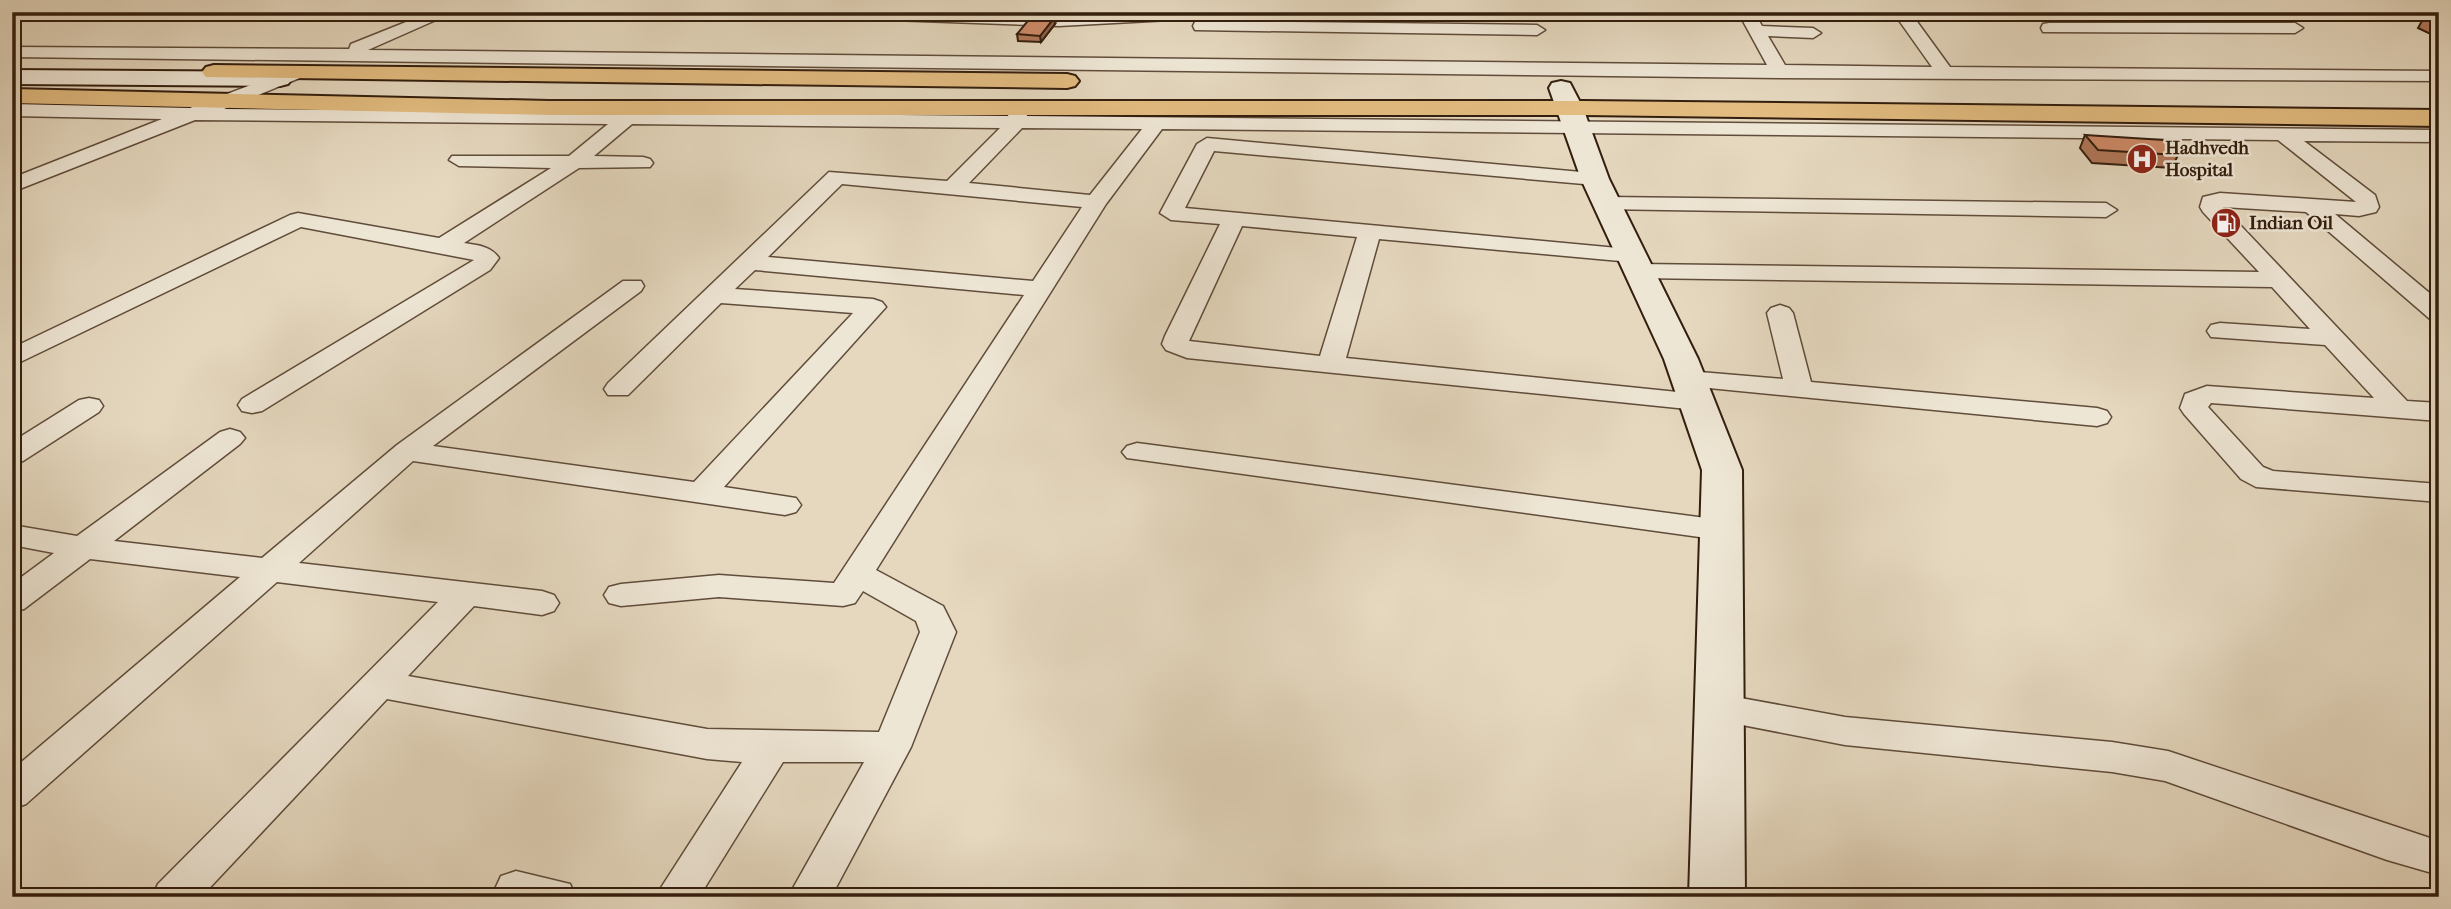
<svg xmlns="http://www.w3.org/2000/svg" width="2451" height="909" font-family="'IM FELL French Canon',serif">
	<style>
		.lines { fill: none; stroke-linecap: round; stroke-linejoin: round }
		.street-casing { stroke: #604c3a; stroke-width: 3 }
		.secondary-casing { stroke: #331e0e; stroke-width: 4 }
		.highway-casing { stroke: #331e0e; stroke-width: 4 }
		.street { fill: #eee6d5; fill-rule: evenodd }
		.secondary { fill: #eee6d5; fill-rule: evenodd }
		.highway { fill: #e2bc80; fill-rule: evenodd }
		.wall { fill: #b2785a; stroke: #331e0e; stroke-width: 2 }
		.shaded-wall { fill: #91614a; stroke: #331e0e; stroke-width: 2 }
		.building { fill: #cf8b69; stroke: #331e0e; stroke-width: 2 }
		.labels { text-anchor: middle; dominant-baseline: central; stroke-width: 5; stroke-linejoin: round; paint-order: stroke }
		.far-poi-label { font-size: 19px; font-weight: bold; fill: #331e0e; stroke: #eee6d5; text-anchor: start }
	</style>
	<rect width="100%" height="100%" fill="#e5d8bf"/>
	<filter id="stains"><feTurbulence type="fractalNoise" baseFrequency=".00286" numOctaves="4"/><feColorMatrix values="0 0 0 0 .2 0 0 0 0 .09 0 0 0 0 .02 0 0 0 .5 -.17"/></filter>
	<radialGradient id="worn" r=".72"><stop offset=".6" stop-color="#630" stop-opacity="0"/><stop offset="1" stop-color="#630" stop-opacity=".3"/></radialGradient>
	<g class="lines">
		<g class="street-casing">
			<path id="street" d="M431 12H454L368 50 1767 65 1738 12H1754L1762 26 1813 28 1821 33 1813 38 1768 36 1785 65 1932 67 1893 12H1910L1950 67 2439 71V81L1780 78 12 57V47L349 49 351 44Z
				M799 12 1059 16 1233 12 1225 17 1059 26 807 17Z
				M1201 21 1537 25 1545 30 1537 35 1195 30 1193 26 1195 22Z
				M2049 23H2295L2303 28 2295 33 2043 32 2041 28 2043 24Z
				M301 66 310 71 307 75 224 109 1008 116 1011 106H1025L1027 116 2439 130V142L2304 141 2375 195 2379 207 2376 212 2359 216 2335 214 2439 301V322L2430 319 2306 212 2223 207 2407 401 2439 403V421L2211 403 2208 407 2263 467 2273 471 2439 484V502L2256 487 2241 479 2184 414 2180 408 2185 394 2207 386 2374 398 2325 345 2211 337 2207 331 2211 325 2220 323 2310 329 2272 287 1639 278 1630 276 1627 271 1630 266 1639 264 2259 272 2203 212 2200 207 2203 197 2220 193 2356 202 2278 140 1162 129 1106 204 876 570 943 606 956 632 911 747 831 897H788L864 762H783L699 897H655L742 762 707 759 387 699 201 897H152L158 884 438 602 277 582 26 804 12 809V770L240 577 90 559 24 609 12 612V584L54 553 12 545V525L77 536 220 432 230 429 240 432 245 438 240 444 114 541 262 558 397 445 623 281H641L644 286 641 291 433 446 694 482 853 313 721 303 628 395H608L604 389 608 383 829 172 947 181 1000 128 632 124 594 156 643 157 650 159 653 163 650 167 579 168 464 243C477 245 491 246 499 258L490 270 262 411 252 413 242 411 238 405 242 399 474 260 301 227 12 366V348L290 215 298 213 439 238 551 168 459 166 449 160 452 156H569L608 124 195 120 12 192V178L162 119 12 116V104L190 108ZM1022 128 1142 129 1090 195 969 183ZM842 184 1082 207 1033 281 768 257ZM755 270 1024 295 834 583 719 575 621 584 609 587 604 595 609 603 621 606 719 597 843 606 855 603 863 591 916 621 920 632 879 732 707 729 408 676 474 606 542 615 554 611 559 603 554 595 542 591 299 563 413 461 785 515 796 512 801 505 796 498 724 487 886 307 882 302 873 299 735 289Z
				M1207 138 1603 174 1606 179 1595 185 1214 151 1185 208 1639 250 1643 255 1639 260 1631 262 1379 239 1346 358 1697 394 1707 396 1711 402 1707 408 1697 410 1187 358 1166 350 1162 344 1165 336 1220 224 1171 220 1160 213 1197 144ZM1242 226 1357 237 1320 356 1189 341Z
				M1607 197 2106 203 2117 210 2106 217 1599 209 1596 204Z
				M1780 305 1789 308 1793 313 1811 382 2097 408 2107 411 2111 417 2107 423 2097 426 1678 385 1674 379 1678 373 1688 371 1783 379 1767 313 1771 308Z
				M89 398 99 400 103 406 99 412 23 461 12 464V442L79 400Z
				M1137 443 1721 520 1732 523 1737 530 1732 537 1721 540 1127 458 1122 452 1127 446Z
				M1719 694 1845 717 2112 742 2168 751 2439 841V875L2387 860 2165 781 2112 772 1845 745 1706 718 1700 708 1706 698Z
				M516 871 570 884 576 897H498L495 889 501 876Z"/>
		</g>
		<g class="secondary-casing">
			<path id="secondary" d="M12 70 280 72 288 74 292 79 288 84 280 86 12 84Z
				M1561 81 1570 83 1583 108 1609 179 1698 359 1742 470 1745 897H1689L1702 470 1664 359 1581 179 1549 88 1552 83Z"/>
		</g>
		<g class="highway-casing">
			<path id="highway" d="M214 65 1067 74 1075 76 1079 81 1075 86 1067 88 206 77 202 72 206 67Z
				M12 89 549 101H1583L2439 110V126L1583 115H549L12 103Z"/>
		</g>
		<use href="#street" class="street"/>
		<use href="#secondary" class="secondary"/>
		<use href="#highway" class="highway"/>
	</g>
	<path class="wall" d="M2427 12H2439V38L2418 28Z
		M1055 24 1041 42 1018 41 1017 34Z
		M2085 135 2178 155 2172 168 2092 163 2080 148Z"/>
	<path class="shaded-wall" d="M1054 18 1055 24 1041 42 1040 36Z"/>
	<path class="building" d="M1031 17 1054 18 1040 36 1017 34Z
		M2085 135 2164 140 2178 155 2098 150Z"/>
	<defs>
		<g id="hospital-disc" transform="scale(1.575)"><circle r="9.5" fill="#8f2418" stroke="#eee6d5"/><path d="M-5-5h3v3.5h4V-5h3V5h-3V1.5h-4V5h-3Z" fill="#fff"/></g>
		<g id="fuel-disc" transform="scale(1.575)"><circle r="9.5" fill="#8f2418" stroke="#eee6d5"/><path d="M-5.5-6h7V0h2V4h1.3V-2.5L3-4.5l.8-.8L6-3V5H2.5V1h-1V6h-7ZM-4.2-4.7v3.2H.2V-4.7Z" fill="#fff"/></g>
	</defs>
	<g fill-rule="evenodd">
		<use href="#hospital-disc" x="2142" y="159"/>
		<use href="#fuel-disc" x="2226" y="223"/>
	</g>
	<g class="labels">
		<g class="far-poi-label">
			<text x="2165" y="148">Hadhvedh<tspan x="2165" dy="22">Hospital</tspan></text>
			<text x="2249" y="223">Indian Oil</text>
		</g>
	</g>
	<rect width="2451" height="909" fill="none" stroke="#e5d8bf" stroke-width="42"/>
	<rect x="14" y="14" width="2423" height="881" fill="none" stroke="#331e0e" stroke-width="3.5"/>
	<rect x="21" y="21" width="2409" height="867" fill="none" stroke="#331e0e" stroke-width="2"/>
	<rect width="100%" height="100%" filter="url(#stains)"/>
	<rect width="100%" height="100%" fill="url(#worn)"/>
</svg>
